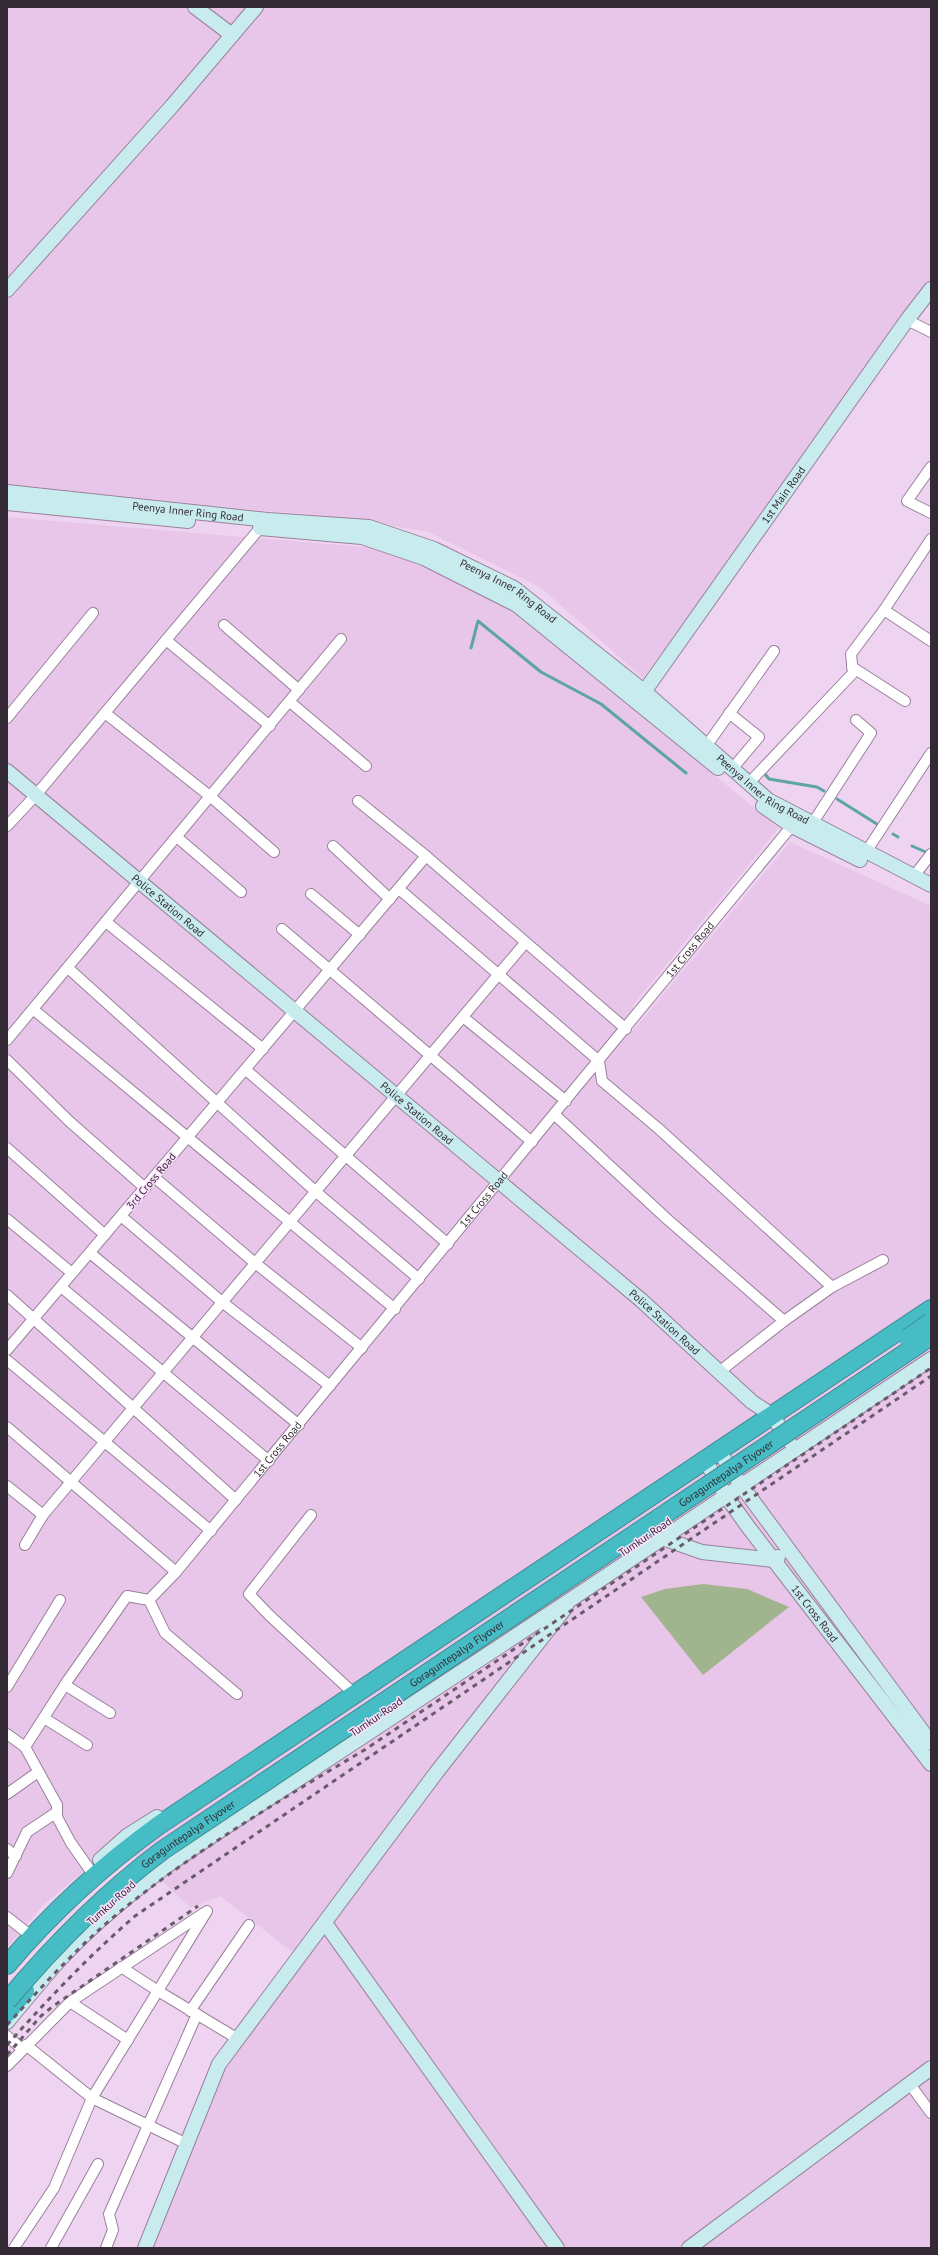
<svg xmlns="http://www.w3.org/2000/svg" width="938" height="2255" font-family="'PT Sans',sans-serif">
<style>
.built{fill:#e7c6e9}
.green{fill:#a0b58d}
.lines{fill:none;stroke-linecap:round;stroke-linejoin:round}
.stream{stroke:#5da4a4;stroke-width:3}
.street-casing{stroke:#99819b;stroke-width:12}
.secondary-casing{stroke:#99819b;stroke-width:16}
.highway-casing{stroke:#408a93;stroke-width:20}
.street{stroke:#fff;stroke-width:10}
.secondary{stroke:#c8ebee;stroke-width:14}
.highway{stroke:#46bdc5;stroke-width:18}
.rail{stroke:#6a5b6b;stroke-width:3;stroke-dasharray:5 5;stroke-linecap:butt}
.highway-bridge-casing{stroke:#408a93;stroke-width:20;stroke-linecap:butt}
.highway-bridge{stroke:#46bdc5;stroke-width:18}
.labels{text-anchor:middle;dominant-baseline:central;stroke-width:3;stroke-linejoin:round;paint-order:stroke}
.street-label{font-size:11px;fill:#342a35;stroke:#fce1fe}
</style>
<rect width="100%" height="100%" fill="#efd4f1"/>
<path class="built" d="M 7,7 L 931,7 L 931,285 L 643,678 L 540,587 L 428,532 L 344,517 L 255,510 L 7,484 Z
M 7,517 L 387,549 L 508,606 L 779,828 L 633,1005 L 631,1033 L 790,842 L 931,906 L 931,2248 L 140,2248 L 219,2073 L 303,1960 L 220,1896 L 191,1908 L 120,1842 L 43,1905 L 7,1948 Z"/>
<path class="green" d="M 703,1584 L 747,1589 L 789,1607 L 703,1675 L 641,1597 L 665,1589 Z"/>
<g class="lines">
<path class="stream" d="M 471,648 L 478,621 L 541,672 L 601,704 L 686,773
M 765,774 L 769,779 L 817,787 L 824,791
M 837,799 L 880,826
M 893,834 L 898,837
M 912,846 L 928,853"/>
<defs>
<g id="street">
<path d="M 907,320 L 931,332"/>
<path d="M 931,467 L 907,501 L 931,513"/>
<path d="M 884,610 L 931,539"/>
<path d="M 224,625 L 299,690"/>
<path d="M 166,640 L 270,726"/>
<path d="M 852,667 L 905,701"/>
<path d="M 290,702 L 366,766"/>
<path d="M 105,713 L 211,797 L 274,852"/>
<path d="M 729,713 L 759,737 L 732,769"/>
<path d="M 7,718 L 93,613"/>
<path d="M 707,745 L 774,651"/>
<path d="M 748,784 L 853,673 L 851,654 L 884,610 L 931,641"/>
<path d="M 358,801 L 426,856 L 626,1029"/>
<path d="M 812,824 L 871,733 L 856,720"/>
<path d="M 7,826 L 36,795 L 260,528"/>
<path d="M 178,838 L 241,892"/>
<path d="M 333,846 L 390,899"/>
<path d="M 866,852 L 931,753"/>
<path d="M 914,876 L 931,854"/>
<path d="M 399,889 L 599,1061 L 602,1081 L 659,1129 L 832,1287 L 784,1321 L 719,1372"/>
<path d="M 311,894 L 360,935"/>
<path d="M 106,922 L 263,1049"/>
<path d="M 282,929 L 532,1142"/>
<path d="M 68,968 L 315,1191 L 419,1279"/>
<path d="M 34,1010 L 395,1309"/>
<path d="M 463,1017 L 566,1101"/>
<path d="M 7,1040 L 341,639"/>
<path d="M 7,1060 L 69,1121 L 145,1188"/>
<path d="M 246,1070 L 448,1244"/>
<path d="M 555,1115 L 667,1219 L 784,1321"/>
<path d="M 7,1148 L 105,1235"/>
<path d="M 154,1177 L 255,1263 L 362,1348"/>
<path d="M 121,1216 L 222,1302 L 330,1386"/>
<path d="M 7,1219 L 72,1273"/>
<path d="M 90,1253 L 299,1425"/>
<path d="M 61,1287 L 269,1461"/>
<path d="M 832,1287 L 883,1260"/>
<path d="M 7,1295 L 236,1500"/>
<path d="M 7,1350 L 426,856"/>
<path d="M 7,1360 L 211,1531"/>
<path d="M 7,1427 L 176,1572"/>
<path d="M 7,1486 L 43,1515"/>
<path d="M 311,1515 L 249,1594 L 269,1615 L 350,1690"/>
<path d="M 25,1545 L 43,1515 L 525,943"/>
<path id="s1" d="M 149,1600 L 176,1572 L 795,822"/>
<path d="M 65,1685 L 110,1713"/>
<path d="M 7,1687 L 60,1600"/>
<path d="M 44,1718 L 87,1745"/>
<path d="M 7,1734 L 25,1747 L 57,1805 L 57,1817 L 71,1843 L 90,1870"/>
<path d="M 25,1747 L 68,1680 L 127,1596 L 149,1600 L 165,1633 L 237,1694"/>
<path d="M 7,1794 L 38,1772"/>
<path d="M 7,1849 L 16,1856"/>
<path d="M 7,1873 L 27,1832 L 57,1812"/>
<path d="M 7,1917 L 26,1932"/>
<path d="M 121,1967 L 158,1991 L 238,2039"/>
<path d="M 70,2002 L 128,2040"/>
<path d="M 190,2011 L 249,1925"/>
<path d="M 7,2036 L 22,2049"/>
<path d="M 26,2045 L 92,2098 L 187,2144"/>
<path d="M 7,2066 L 70,2002 L 204,1913"/>
<path d="M 909,2083 L 931,2113"/>
<path d="M 14,2248 L 54,2188 L 92,2098 L 207,1911"/>
<path d="M 51,2248 L 98,2164"/>
<path d="M 106,2248 L 113,2230 L 109,2214 L 197,2014"/>
</g>
<g id="secondary">
<path d="M 195,7 L 232,35"/>
<path d="M 7,290 L 172,106 L 256,7"/>
<path id="s2" d="M 7,492 L 268,520 L 369,527 L 434,549 L 514,588 L 645,692 L 768,800 L 931,885"/>
<path d="M 7,503 L 188,521"/>
<path d="M 260,528 L 362,537 L 424,558 L 517,605 L 718,768"/>
<path id="s3" d="M 639,699 L 907,320 L 931,289"/>
<path id="s4" d="M 7,771 L 641,1300 L 752,1402 L 772,1415 L 789,1441"/>
<path d="M 763,806 L 792,826 L 860,860"/>
<path d="M 719,1451 L 741,1485 L 931,1743"/>
<path id="s5" d="M 705,1460 L 726,1496 L 749,1528 L 931,1764"/>
<path d="M 662,1538 L 702,1552 L 774,1560 L 778,1557"/>
<path d="M 100,1860 L 127,1836 L 157,1817"/>
<path d="M 325,1923 L 557,2248"/>
<path d="M 7,2022 C 23,2003 39,1983 56,1964 C 89,1927 129,1895 168,1865 L 573,1598 L 931,1359"/>
<path d="M 145,2248 L 219,2064 L 436,1773 L 566,1607"/>
<path d="M 689,2248 L 931,2068"/>
</g>
<path id="highway" d="M 7,1965 C 52,1912 102,1866 159,1825 L 931,1309
M 7,2013 L 25,1991"/>
</defs>
<use href="#street" class="street-casing"/>
<use href="#secondary" class="secondary-casing"/>
<use href="#highway" class="highway-casing"/>
<use href="#street" class="street"/>
<use href="#secondary" class="secondary"/>
<use href="#highway" class="highway"/>
<path class="rail" d="M 7,2025 C 45,1983 83,1941 127,1906 C 201,1847 285,1797 366,1749 L 931,1368
M 7,2045 C 48,1999 89,1956 135,1916 L 931,1376
M 7,2055 L 41,2016 L 52,2007 L 198,1906"/>
<defs>
<g id="highway-bridge">
<path d="M 908,1338 L 931,1322"/>
<path id="s6" d="M 7,2001 C 54,1945 104,1894 163,1850 L 931,1336"/>
</g>
</defs>
<use href="#highway-bridge" class="highway-bridge-casing"/>
<use href="#highway-bridge" class="highway-bridge"/>
</g>
<g class="labels">
<g class="street-label">
<text stroke="none"><textPath href="#s3" startOffset="250">1st Main Road</textPath></text>
<text stroke="none"><textPath href="#s2" startOffset="182">Peenya Inner Ring Road</textPath></text>
<text stroke="none"><textPath href="#s2" startOffset="518">Peenya Inner Ring Road</textPath></text>
<text stroke="none"><textPath href="#s2" startOffset="842">Peenya Inner Ring Road</textPath></text>
<text stroke="none"><textPath href="#s4" startOffset="210">Police Station Road</textPath></text>
<text stroke="none"><textPath href="#s1" startOffset="846">1st Cross Road</textPath></text>
<text stroke="none"><textPath href="#s4" startOffset="534">Police Station Road</textPath></text>
<text transform="translate(151 1181) rotate(-50)">3rd Cross Road</text>
<text stroke="none"><textPath href="#s1" startOffset="522">1st Cross Road</textPath></text>
<text stroke="none"><textPath href="#s4" startOffset="858">Police Station Road</textPath></text>
<text stroke="none"><textPath href="#s1" startOffset="198">1st Cross Road</textPath></text>
<text stroke="none"><textPath href="#s6" startOffset="895">Goraguntepalya Flyover</textPath></text>
<text transform="translate(645 1537) rotate(-34)">Tumkur Road</text>
<text stroke="none"><textPath href="#s5" startOffset="189">1st Cross Road</textPath></text>
<text stroke="none"><textPath href="#s6" startOffset="571">Goraguntepalya Flyover</textPath></text>
<text transform="translate(376 1717) rotate(-34)">Tumkur Road</text>
<text stroke="none"><textPath href="#s6" startOffset="247">Goraguntepalya Flyover</textPath></text>
<text transform="translate(111 1903) rotate(-42)">Tumkur Road</text>
</g>
</g>
<rect width="938" height="2255" fill="none" stroke="#342a35" stroke-width="16"/>
</svg>
